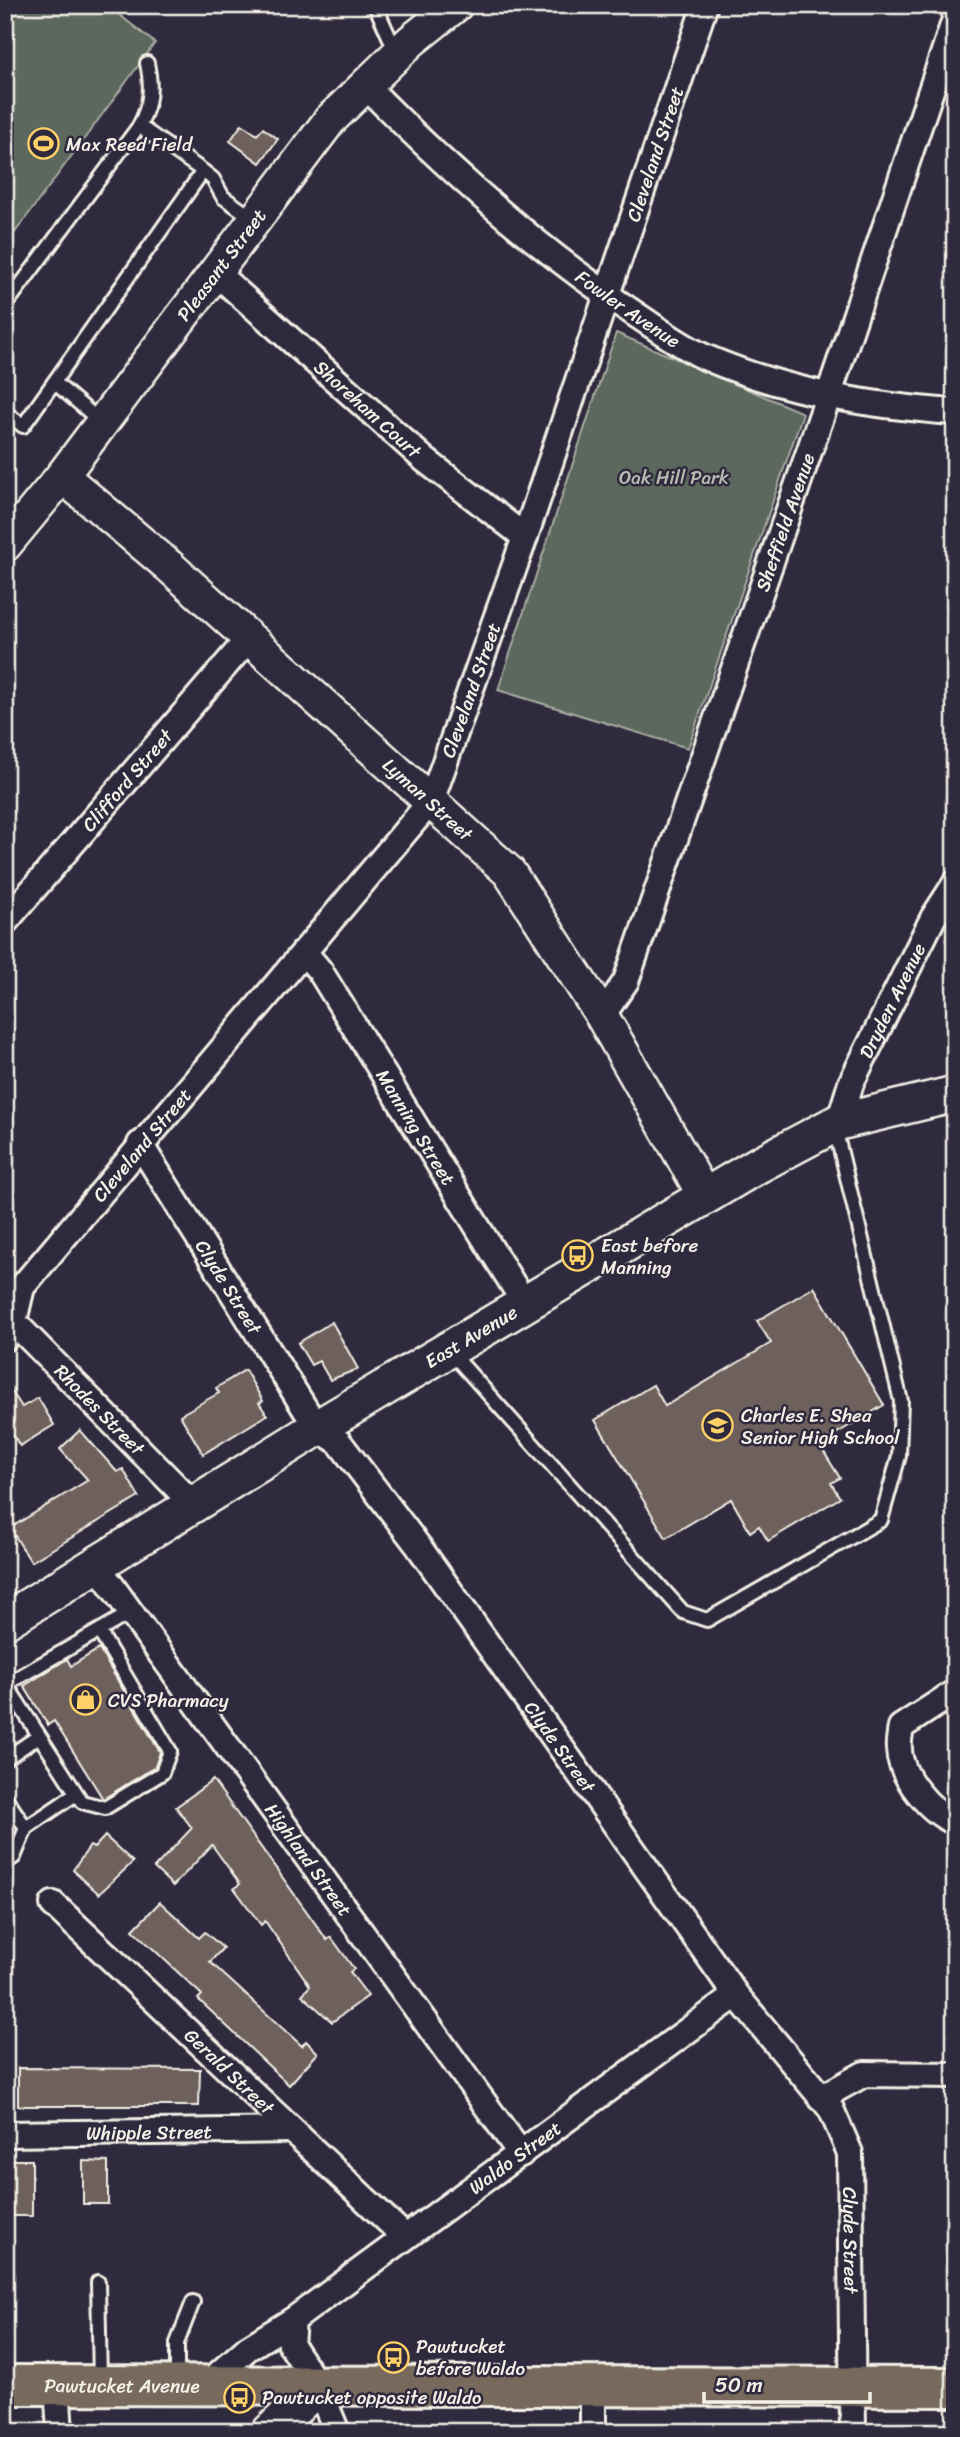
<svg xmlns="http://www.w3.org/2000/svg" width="960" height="2437" font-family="Sriracha,sans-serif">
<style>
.green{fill:#5b675d;stroke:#a8aca2;stroke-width:2}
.building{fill:#6e605c;stroke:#f4f1e8;stroke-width:2}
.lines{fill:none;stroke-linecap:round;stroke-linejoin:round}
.service-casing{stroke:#f4f1e8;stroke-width:18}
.minor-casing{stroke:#f4f1e8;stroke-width:30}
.tertiary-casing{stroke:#f4f1e8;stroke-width:37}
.secondary-casing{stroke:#f4f1e8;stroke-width:40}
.primary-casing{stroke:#f4f1e8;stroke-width:44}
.service{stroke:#2f2a3d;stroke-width:12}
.minor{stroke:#2f2a3d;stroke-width:24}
.tertiary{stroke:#2f2a3d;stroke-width:32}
.secondary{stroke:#2f2a3d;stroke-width:35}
.primary{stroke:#77695c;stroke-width:38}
.labels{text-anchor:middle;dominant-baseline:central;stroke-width:5;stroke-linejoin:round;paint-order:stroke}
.poi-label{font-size:19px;fill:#f4f1e8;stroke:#2f2a3d;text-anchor:start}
.street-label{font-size:19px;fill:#f4f1e8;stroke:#2f2a3d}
.park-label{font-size:19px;fill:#b7bab0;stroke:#2f2a3d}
</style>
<rect width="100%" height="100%" fill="#2f2a3d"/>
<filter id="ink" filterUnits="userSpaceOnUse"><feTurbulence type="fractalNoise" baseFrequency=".0143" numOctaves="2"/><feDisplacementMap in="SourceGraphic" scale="14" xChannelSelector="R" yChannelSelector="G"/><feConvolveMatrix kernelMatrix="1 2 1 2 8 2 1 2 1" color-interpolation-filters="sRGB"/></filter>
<g filter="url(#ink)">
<path class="green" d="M 5,5 L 107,5 L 155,43 L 5,246 Z
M 616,333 L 803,413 L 688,748 L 498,690 Z"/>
<path class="building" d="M 242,124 L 257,135 L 263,128 L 278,139 L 260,163 L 230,141 Z
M 814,1287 L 884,1405 L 819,1444 L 840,1478 L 831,1483 L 840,1498 L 768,1541 L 759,1526 L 750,1532 L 731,1499 L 666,1538 L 595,1420 L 653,1385 L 665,1406 L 771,1343 L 757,1321 Z
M 332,1322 L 358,1369 L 330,1380 L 319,1361 L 311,1365 L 298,1343 Z
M 245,1370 L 263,1401 L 259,1403 L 267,1415 L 203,1454 L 180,1415 L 219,1393 L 216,1388 Z
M 5,1381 L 22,1407 L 38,1398 L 54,1425 L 20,1446 L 12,1433 L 5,1438 Z
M 80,1430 L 117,1472 L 123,1469 L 139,1497 L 31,1562 L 10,1528 L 88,1480 L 60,1449 Z
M 99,1649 L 160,1752 L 155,1767 L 103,1799 L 54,1721 L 48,1725 L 24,1686 L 67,1659 L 71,1666 Z
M 213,1780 L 327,1940 L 331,1937 L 354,1969 L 350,1972 L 368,1996 L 332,2022 L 302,1995 L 310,1986 L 265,1921 L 261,1925 L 234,1888 L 240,1884 L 212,1845 L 173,1886 L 154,1868 L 192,1828 L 176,1807 Z
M 105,1836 L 133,1862 L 99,1894 L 73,1870 L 90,1846 L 94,1848 Z
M 160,1902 L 199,1938 L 205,1932 L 223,1948 L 210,1962 L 302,2046 L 306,2041 L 318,2053 L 289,2085 L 198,1999 L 202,1995 L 133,1930 Z
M 18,2068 L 200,2069 L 199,2106 L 18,2106 Z
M 9,2160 L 32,2160 L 32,2216 L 8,2216 Z
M 83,2161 L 108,2162 L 108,2204 L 83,2204 Z"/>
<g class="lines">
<defs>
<path id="service" d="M 375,5 L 397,54
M 139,126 C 151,104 152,87 147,63
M 203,171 L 213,179 L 223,197 L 254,219
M 5,306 L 139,126 L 203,171 L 23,426 L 5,412
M 54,382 L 101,422
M 449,1350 L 683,1612 L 707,1620 L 881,1520 L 899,1456 L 901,1401 L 835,1128
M 6,1684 L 82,1802 L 105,1808 L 162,1773 L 170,1751 L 99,1631
M 5,1685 L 130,1613
M 5,1759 L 39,1736
M 5,1797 L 26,1828
M 5,1863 L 14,1857 L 26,1828 L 76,1794
M 98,2282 L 100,2381
M 177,2381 L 177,2343 L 193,2302"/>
<g id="minor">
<path id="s1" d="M 365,85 C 445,167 540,251 635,314 C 658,329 682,347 707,358 C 787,392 869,406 955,412"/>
<path id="s2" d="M 215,272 L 425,460 L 525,537"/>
<path id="s3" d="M 5,922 L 249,638"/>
<path id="s4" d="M 304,952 L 320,971 L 525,1304"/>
<path id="s5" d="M 602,1016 L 626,981 L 828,397 L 955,19"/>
<path id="s6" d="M 839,1122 L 851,1083 L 933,918 L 955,884"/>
<path id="s7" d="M 140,1144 L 317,1428 L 339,1442 L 419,1547 L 736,1995 L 831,2109 L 850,2153 L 853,2432"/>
<path id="s8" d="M 5,1313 L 194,1505"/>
<path id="s9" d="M 5,1338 L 14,1321 L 22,1287 L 431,801 L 525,537 L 705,5"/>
<path id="s10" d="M 96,1564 L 521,2154"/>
<path d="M 955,1692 L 901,1727 C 900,1734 898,1742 899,1749 C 900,1777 930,1812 955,1822"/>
<path id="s11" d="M 53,1904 L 405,2237"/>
<path d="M 821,2098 L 864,2074 L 955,2075"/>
<path id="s12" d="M 5,2134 L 291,2130"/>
<path d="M 57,2385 L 60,2432"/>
<path d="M 206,2385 L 248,2348 L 293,2320"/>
<path d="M 593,2386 L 593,2432"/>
<path id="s13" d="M 337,2432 L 318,2386 L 291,2345 L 293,2320 L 736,1995"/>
</g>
<g id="tertiary">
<path id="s14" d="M 62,476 L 169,566 L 509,872 L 602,1016 L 705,1197"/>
<path id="s15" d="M 5,545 L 62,476 L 330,120 L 411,41 L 456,5"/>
</g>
<g id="secondary">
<path id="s16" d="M 5,1621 L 317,1428 L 758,1165 L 839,1122 L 955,1094"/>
<path d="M 270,2432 L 318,2386"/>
</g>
<g id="primary">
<path id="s17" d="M 5,2385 L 955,2387"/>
</g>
</defs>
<use href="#service" class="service-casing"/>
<use href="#minor" class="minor-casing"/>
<use href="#tertiary" class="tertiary-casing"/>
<use href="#secondary" class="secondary-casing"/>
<use href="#primary" class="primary-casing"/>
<use href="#service" class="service"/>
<use href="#minor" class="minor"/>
<use href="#tertiary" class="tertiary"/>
<use href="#secondary" class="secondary"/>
<use href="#primary" class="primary"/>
</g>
</g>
<defs>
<symbol id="stadium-ring" viewBox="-11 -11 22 22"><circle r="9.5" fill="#2f2a3d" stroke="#ffd166" stroke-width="1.5"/><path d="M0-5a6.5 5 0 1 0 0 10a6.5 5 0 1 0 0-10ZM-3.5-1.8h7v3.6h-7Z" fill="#ffd166"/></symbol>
<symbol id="bus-ring" viewBox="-11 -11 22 22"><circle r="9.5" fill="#2f2a3d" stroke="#ffd166" stroke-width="1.5"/><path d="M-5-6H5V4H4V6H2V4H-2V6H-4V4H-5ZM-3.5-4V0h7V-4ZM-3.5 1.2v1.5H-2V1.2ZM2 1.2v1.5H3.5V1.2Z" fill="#ffd166"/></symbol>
<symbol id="school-ring" viewBox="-11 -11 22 22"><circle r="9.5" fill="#2f2a3d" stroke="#ffd166" stroke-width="1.5"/><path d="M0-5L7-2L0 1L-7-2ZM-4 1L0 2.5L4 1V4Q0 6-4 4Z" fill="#ffd166"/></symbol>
<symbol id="shop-ring" viewBox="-11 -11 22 22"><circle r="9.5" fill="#2f2a3d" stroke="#ffd166" stroke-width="1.5"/><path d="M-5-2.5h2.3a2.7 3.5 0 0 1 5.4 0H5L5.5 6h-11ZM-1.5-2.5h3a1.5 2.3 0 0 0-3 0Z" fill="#ffd166"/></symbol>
</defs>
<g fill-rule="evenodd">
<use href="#stadium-ring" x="26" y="126" width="35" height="35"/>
<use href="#bus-ring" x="560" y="1238" width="35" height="35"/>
<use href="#school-ring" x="700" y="1408" width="35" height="35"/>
<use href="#shop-ring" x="68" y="1682" width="35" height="35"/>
<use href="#bus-ring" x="376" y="2340" width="35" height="35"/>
<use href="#bus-ring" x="222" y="2380" width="35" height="35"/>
</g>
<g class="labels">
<g class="poi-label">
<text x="66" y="144">Max Reed Field</text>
<text x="601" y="1245">East before<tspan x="601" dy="22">Manning</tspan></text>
<text x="741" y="1415">Charles E. Shea<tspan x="741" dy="22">Senior High School</tspan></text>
<text x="108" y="1700">CVS Pharmacy</text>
<text x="416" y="2346">Pawtucket<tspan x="416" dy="22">before Waldo</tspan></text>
<text x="262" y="2397">Pawtucket opposite Waldo</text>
</g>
<g class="street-label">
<text stroke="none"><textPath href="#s9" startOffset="1374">Cleveland Street</textPath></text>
<text stroke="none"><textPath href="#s15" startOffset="354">Pleasant Street</textPath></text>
<text stroke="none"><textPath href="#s1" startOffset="346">Fowler Avenue</textPath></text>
<text stroke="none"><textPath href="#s2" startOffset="205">Shoreham Court</textPath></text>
<text stroke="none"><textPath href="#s5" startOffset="528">Sheffield Avenue</textPath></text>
<text stroke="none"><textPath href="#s9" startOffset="807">Cleveland Street</textPath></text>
<text stroke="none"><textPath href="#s3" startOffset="187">Clifford Street</textPath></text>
<text stroke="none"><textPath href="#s14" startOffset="488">Lyman Street</textPath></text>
<text stroke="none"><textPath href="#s6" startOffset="133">Dryden Avenue</textPath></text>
<text stroke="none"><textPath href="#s4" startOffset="208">Manning Street</textPath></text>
<text stroke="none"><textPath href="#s9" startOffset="240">Cleveland Street</textPath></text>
<text stroke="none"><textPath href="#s7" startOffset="168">Clyde Street</textPath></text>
<text stroke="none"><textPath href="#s16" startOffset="546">East Avenue</textPath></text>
<text stroke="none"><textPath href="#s8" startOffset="135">Rhodes Street</textPath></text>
<text stroke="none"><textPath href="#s7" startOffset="737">Clyde Street</textPath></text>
<text stroke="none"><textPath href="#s10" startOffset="364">Highland Street</textPath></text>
<text stroke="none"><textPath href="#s11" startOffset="243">Gerald Street</textPath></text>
<text stroke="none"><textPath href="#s12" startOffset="144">Whipple Street</textPath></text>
<text stroke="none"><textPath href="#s13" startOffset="399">Waldo Street</textPath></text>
<text stroke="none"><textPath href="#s7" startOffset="1325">Clyde Street</textPath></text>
<text stroke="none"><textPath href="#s17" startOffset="117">Pawtucket Avenue</textPath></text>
</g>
<g class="park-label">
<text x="674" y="477">Oak Hill Park</text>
</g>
</g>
<rect width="960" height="2437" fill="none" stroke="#2f2a3d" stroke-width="28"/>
<rect x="14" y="14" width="932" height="2409" fill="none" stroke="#f4f1e8" stroke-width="2.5" filter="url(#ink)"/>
<path d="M704 2392v10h166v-10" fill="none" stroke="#f4f1e8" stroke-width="3.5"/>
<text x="715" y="2392" font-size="21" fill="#f4f1e8" stroke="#2f2a3d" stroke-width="5" paint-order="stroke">50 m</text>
</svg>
